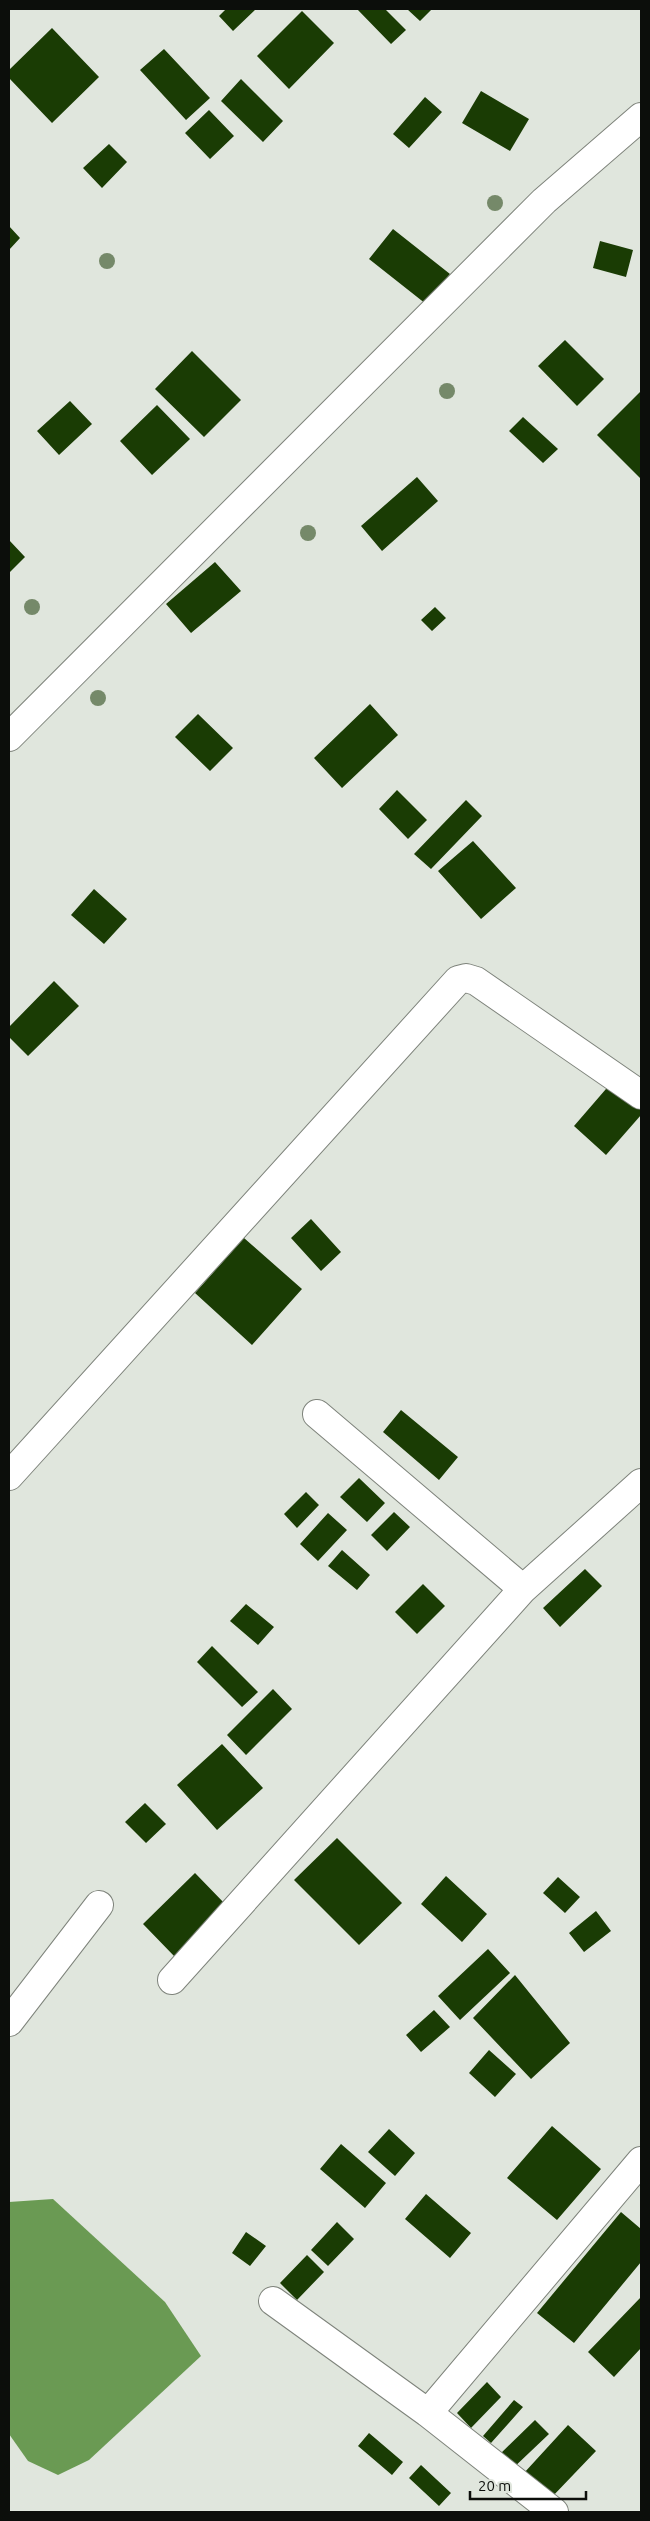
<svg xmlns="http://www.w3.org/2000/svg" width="650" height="2521" font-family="Ubuntu,sans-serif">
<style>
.water{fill:#6a9a53}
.building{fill:#1a3c04}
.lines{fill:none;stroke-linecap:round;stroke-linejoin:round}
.minor-casing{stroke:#7e837b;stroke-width:30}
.minor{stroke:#fff;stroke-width:28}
.tree{fill:#758969}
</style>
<rect width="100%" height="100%" fill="#e0e6dd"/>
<path class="water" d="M 53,2199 L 165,2302 L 201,2356 L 89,2460 L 58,2475 L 28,2461 L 9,2434 L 9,2202 Z"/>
<path class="building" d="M 226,9 L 256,9 L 233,31 L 219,16 Z
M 357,9 L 385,9 L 406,30 L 391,44 Z
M 407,9 L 432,9 L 420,21 Z
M 302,11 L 334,43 L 289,89 L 257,56 Z
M 52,28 L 99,77 L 52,123 L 9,78 L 9,70 Z
M 164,49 L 210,98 L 186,120 L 140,70 Z
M 241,79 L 283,121 L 263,142 L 221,101 Z
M 481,91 L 529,119 L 510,151 L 462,123 Z
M 425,97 L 442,112 L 409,148 L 393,134 Z
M 209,110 L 234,136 L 210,159 L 185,133 Z
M 109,144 L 127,162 L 102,188 L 83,168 Z
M 9,226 L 20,238 L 9,250 Z
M 393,229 L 450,274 L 426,304 L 369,259 Z
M 600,241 L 633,250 L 626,277 L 593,268 Z
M 565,340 L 604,379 L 577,406 L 538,366 Z
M 192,351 L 241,400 L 204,437 L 155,389 Z
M 641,391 L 641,479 L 597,435 Z
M 70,401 L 92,424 L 59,455 L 37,431 Z
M 157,405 L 190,439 L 152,475 L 120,441 Z
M 523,417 L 558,449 L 543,463 L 509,431 Z
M 417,477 L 438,501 L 382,551 L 361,526 Z
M 9,540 L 25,557 L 9,573 Z
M 215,562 L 241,591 L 191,633 L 166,604 Z
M 435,607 L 446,618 L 432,631 L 421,620 Z
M 370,704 L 398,735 L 342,788 L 314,758 Z
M 198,714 L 233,748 L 210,771 L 175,737 Z
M 397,790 L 427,820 L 408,839 L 379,809 Z
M 466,800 L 482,816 L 431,869 L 414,854 Z
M 473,841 L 516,888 L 481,919 L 438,871 Z
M 94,889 L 127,919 L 104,944 L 71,915 Z
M 54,981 L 79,1006 L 28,1056 L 9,1037 L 9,1027 Z
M 612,1082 L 641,1108 L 641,1115 L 606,1155 L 574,1126 Z
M 311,1219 L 341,1252 L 321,1271 L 291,1238 Z
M 244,1238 L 302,1289 L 252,1345 L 195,1293 Z
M 401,1410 L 458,1457 L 439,1480 L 383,1432 Z
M 359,1478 L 385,1503 L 367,1522 L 340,1497 Z
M 306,1492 L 319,1505 L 297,1528 L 284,1514 Z
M 394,1512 L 410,1527 L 387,1551 L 371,1535 Z
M 328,1513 L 347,1530 L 318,1561 L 300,1544 Z
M 342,1550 L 370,1575 L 357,1590 L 328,1566 Z
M 585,1569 L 602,1586 L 560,1627 L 543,1608 Z
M 423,1584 L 445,1606 L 417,1634 L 395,1612 Z
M 246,1604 L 274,1627 L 258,1645 L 230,1621 Z
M 212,1646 L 258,1692 L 242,1707 L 197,1662 Z
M 273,1689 L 292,1709 L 246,1755 L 227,1735 Z
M 222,1744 L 263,1788 L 217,1830 L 177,1785 Z
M 145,1803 L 166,1824 L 146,1843 L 125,1822 Z
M 337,1838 L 402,1903 L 359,1945 L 294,1880 Z
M 195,1873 L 227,1906 L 175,1957 L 143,1924 Z
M 446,1876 L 487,1914 L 462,1942 L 421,1904 Z
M 558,1877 L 580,1897 L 565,1913 L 543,1893 Z
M 596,1911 L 611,1931 L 584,1952 L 569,1933 Z
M 488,1949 L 510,1973 L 460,2020 L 438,1996 Z
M 515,1975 L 570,2043 L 531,2079 L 473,2018 Z
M 434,2010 L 450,2027 L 421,2052 L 406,2035 Z
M 489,2050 L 516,2074 L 495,2097 L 469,2073 Z
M 552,2126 L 601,2169 L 557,2220 L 507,2178 Z
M 389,2129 L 415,2153 L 395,2176 L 368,2152 Z
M 341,2144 L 386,2183 L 365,2208 L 320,2169 Z
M 426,2194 L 471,2233 L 450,2258 L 405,2219 Z
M 621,2212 L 641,2229 L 641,2262 L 574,2343 L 537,2313 Z
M 337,2222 L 354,2239 L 328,2266 L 311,2250 Z
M 246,2232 L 266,2246 L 250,2266 L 232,2253 Z
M 307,2255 L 324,2272 L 297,2300 L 280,2283 Z
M 641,2297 L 641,2348 L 614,2377 L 588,2352 Z
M 487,2382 L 501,2397 L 471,2428 L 457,2413 Z
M 514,2400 L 523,2407 L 491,2443 L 483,2436 Z
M 535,2420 L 549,2434 L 510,2471 L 497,2457 Z
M 568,2425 L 596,2451 L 551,2498 L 524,2473 Z
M 369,2433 L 403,2462 L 392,2475 L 358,2446 Z
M 421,2465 L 451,2493 L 439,2506 L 409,2478 Z"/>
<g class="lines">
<defs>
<path id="minor" d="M 9,737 L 544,201 L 641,117
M 317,1414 L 523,1589
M 9,1476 L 458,980 L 466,978 L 476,981 L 641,1095
M 172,1980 L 523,1589 L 641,1483
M 9,2022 L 99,1905
M 273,2301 L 428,2413 L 554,2512
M 428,2413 L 641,2161"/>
</defs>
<use href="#minor" class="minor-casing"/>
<use href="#minor" class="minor"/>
</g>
<g class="tree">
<circle cx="495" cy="203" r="8"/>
<circle cx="107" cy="261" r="8"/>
<circle cx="447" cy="391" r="8"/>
<circle cx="308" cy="533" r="8"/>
<circle cx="32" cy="607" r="8"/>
<circle cx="98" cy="698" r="8"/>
</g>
<rect width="650" height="2521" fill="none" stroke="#0c0e0b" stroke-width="20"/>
<path d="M470 2491v8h116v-8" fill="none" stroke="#0c0e0b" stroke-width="2.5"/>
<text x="478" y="2491" font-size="15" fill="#0c0e0b" stroke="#e0e6dd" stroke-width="4" paint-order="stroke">20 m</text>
</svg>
